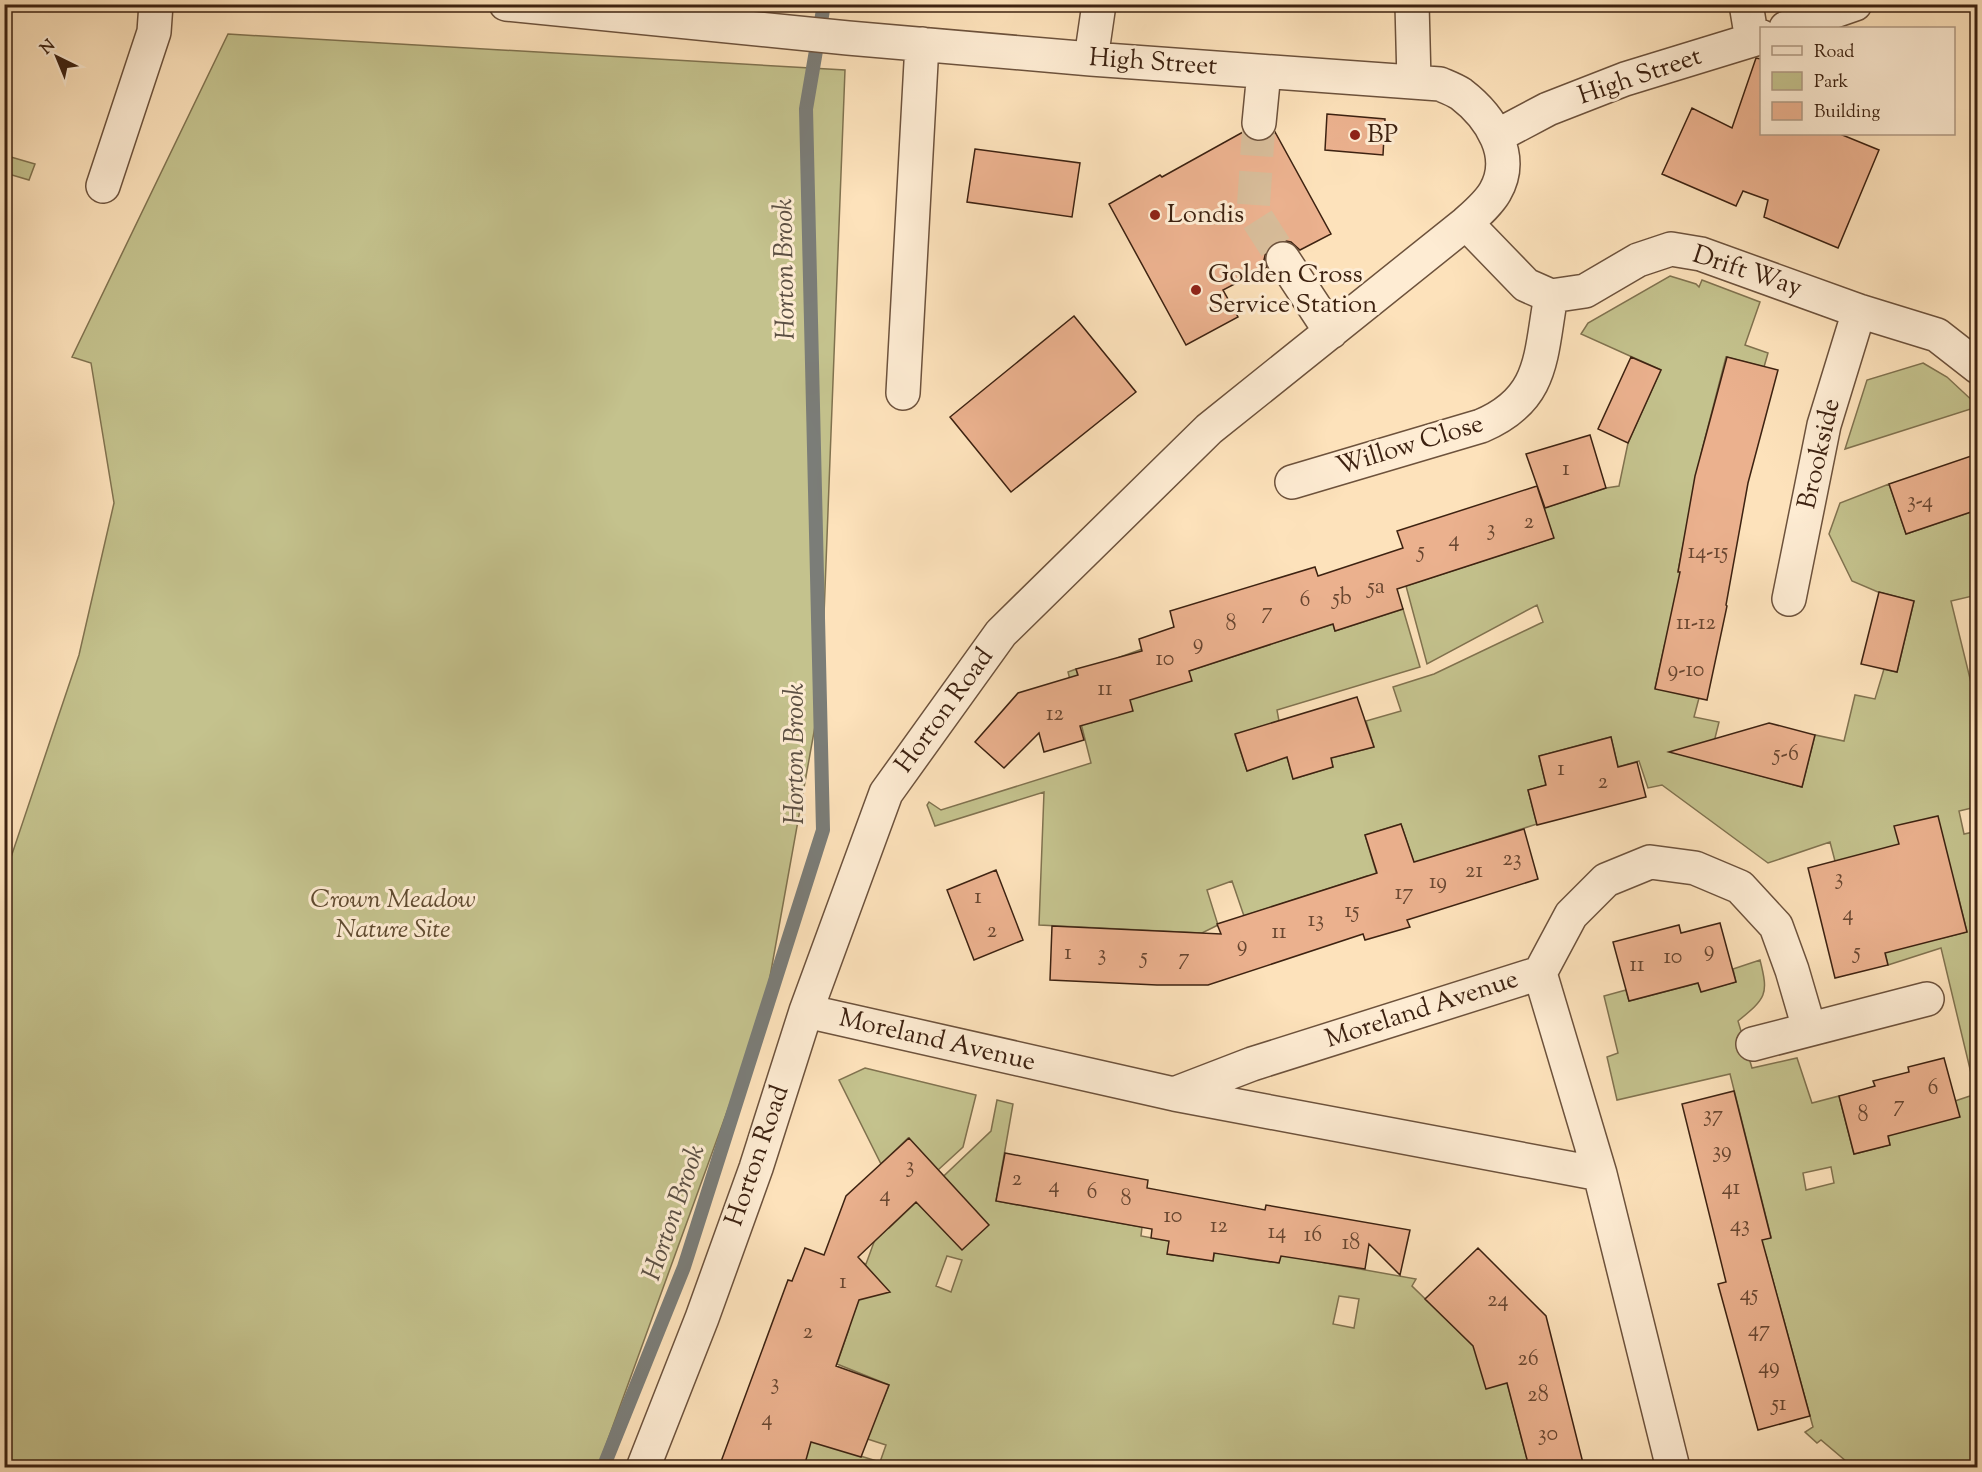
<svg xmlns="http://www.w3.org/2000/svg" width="1982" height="1472" font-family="'Sorts Mill Goudy',serif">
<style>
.green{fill:#c4c28d;stroke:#80724f;stroke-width:1.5;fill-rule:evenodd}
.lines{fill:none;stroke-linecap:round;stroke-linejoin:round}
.stream{stroke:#7b7d78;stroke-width:14}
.building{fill:#ebb18e;stroke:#3d2211;stroke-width:1.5}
.minor-tunnel{stroke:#d7bc99;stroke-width:33;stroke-dasharray:33 16;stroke-linecap:butt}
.minor-casing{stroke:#6d523c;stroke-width:36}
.minor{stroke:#feecd3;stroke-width:33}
.poi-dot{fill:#8f2418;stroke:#feecd3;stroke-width:2}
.labels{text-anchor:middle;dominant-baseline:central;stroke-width:6;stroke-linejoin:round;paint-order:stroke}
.number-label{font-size:22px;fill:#684630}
.street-label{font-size:26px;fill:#3d2211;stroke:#feecd3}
.poi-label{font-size:26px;fill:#3d2211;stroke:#feecd3;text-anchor:start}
.park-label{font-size:26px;font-style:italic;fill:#5f4a30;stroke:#feecd3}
.water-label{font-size:27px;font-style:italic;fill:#5c5044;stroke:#feecd3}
</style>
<rect width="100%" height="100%" fill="#fde2bb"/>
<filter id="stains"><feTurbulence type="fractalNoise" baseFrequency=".00333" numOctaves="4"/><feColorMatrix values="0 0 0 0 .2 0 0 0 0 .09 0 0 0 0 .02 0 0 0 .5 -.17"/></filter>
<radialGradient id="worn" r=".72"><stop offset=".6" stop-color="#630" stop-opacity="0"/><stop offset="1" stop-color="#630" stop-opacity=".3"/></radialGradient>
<path class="green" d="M 228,34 L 845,70 L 821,693 L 764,1010 L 598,1467 L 5,1467 L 5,875 L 79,655 L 114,503 L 91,363 L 72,357 Z
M 4,155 L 35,164 L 29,180 L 5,173 Z
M 1670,276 L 1696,284 L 1699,287 L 1702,280 L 1760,302 L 1745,345 L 1768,353 L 1764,367 L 1726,357 L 1702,450 L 1678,571 L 1718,579 L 1665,643 L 1655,688 L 1699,698 L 1694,717 L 1719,722 L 1709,762 L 1802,787 L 1815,735 L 1844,741 L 1855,695 L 1875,699 L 1884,669 L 1897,672 L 1914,601 L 1878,592 L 1852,581 L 1829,534 L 1840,503 L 1889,484 L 1906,534 L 1977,510 L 1977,595 L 1951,601 L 1978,711 L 1977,813 L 1976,807 L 1959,811 L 1964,834 L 1978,831 L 1977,1467 L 1853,1467 L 1821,1440 L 1817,1443 L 1805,1432 L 1813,1427 L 1766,1255 L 1721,1250 L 1771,1237 L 1730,1074 L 1617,1100 L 1607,1057 L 1618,1053 L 1604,996 L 1626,990 L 1629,1001 L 1698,983 L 1701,991 L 1736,982 L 1733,969 L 1760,960 C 1769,995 1766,998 1738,1021 L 1752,1068 L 1797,1058 L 1812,1103 L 1839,1096 L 1854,1154 L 1890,1145 L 1888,1136 L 1955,1101 L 1976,1094 L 1941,948 L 1888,965 L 1870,891 L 1835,861 L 1830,842 L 1768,863 L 1662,785 L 1648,788 L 1639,761 L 1618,767 L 1611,737 L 1539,756 L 1546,785 L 1528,790 L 1537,824 L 1414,863 L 1401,824 L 1365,835 L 1377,875 L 1367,876 L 1244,916 L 1232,881 L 1207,890 L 1218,925 L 1202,933 L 1039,925 L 1044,792 L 935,826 L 927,805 L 929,802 L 941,810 L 1091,763 L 1068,672 L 1076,669 L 1092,722 L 1117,658 L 1142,649 L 1189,671 L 1333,624 L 1335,631 L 1403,609 L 1420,667 L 1277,710 L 1279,721 L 1235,735 L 1247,771 L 1287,757 L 1293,779 L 1333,767 L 1331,758 L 1374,747 L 1366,721 L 1401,711 L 1393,687 L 1434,674 L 1543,622 L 1537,605 L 1427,664 L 1406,586 L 1553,538 L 1544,508 L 1606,488 L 1619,486 L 1628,443 L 1661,370 L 1581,334 L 1588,323 ZM 1957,891 L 1967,932 L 1938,939 L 1928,899 ZM 1831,1167 L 1834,1183 L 1806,1190 L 1803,1173 Z
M 1923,363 L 1947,377 L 1977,405 L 1977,407 L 1845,449 L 1867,380 Z
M 865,1068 L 976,1095 L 963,1147 L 938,1170 L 908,1138 L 881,1164 L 839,1080 Z
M 997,1100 L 1013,1104 L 996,1201 L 1142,1227 L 1141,1236 L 1169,1241 L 1168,1254 L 1213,1261 L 1216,1246 L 1249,1259 L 1279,1263 L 1281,1255 L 1416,1279 L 1412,1286 L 1451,1324 L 1469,1304 L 1507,1382 L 1529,1467 L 804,1468 L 805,1465 L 787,1461 L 791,1410 L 882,1403 L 889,1385 L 837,1364 L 849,1329 L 848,1258 L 866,1264 L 878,1231 L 889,1228 L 991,1131 ZM 947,1256 L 962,1260 L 951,1292 L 936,1286 ZM 1339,1296 L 1359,1299 L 1354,1328 L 1333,1324 ZM 849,1433 L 886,1445 L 880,1462 L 844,1451 Z"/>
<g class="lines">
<path class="stream" d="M 603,1468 L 684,1267 L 823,830 L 806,109 L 824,4"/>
</g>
<path class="building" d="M 1756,58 L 1761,59 L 1761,134 L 1840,134 L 1879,150 L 1838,248 L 1764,217 L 1768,200 L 1743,191 L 1736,206 L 1662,174 L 1692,108 L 1732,128 Z
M 1327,114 L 1385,119 L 1383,155 L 1325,150 Z
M 1243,132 L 1249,139 L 1258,142 L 1267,140 L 1275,132 L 1331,234 L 1300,250 L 1291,242 L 1281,240 L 1272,244 L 1266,251 L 1264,260 L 1267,267 L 1223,290 L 1238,317 L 1186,345 L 1109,204 L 1160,175 L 1162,177 Z
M 975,149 L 1080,163 L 1072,217 L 967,202 Z
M 1074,316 L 1136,392 L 1011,492 L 950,417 Z
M 1631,357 L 1661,370 L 1628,443 L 1598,429 Z
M 1727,357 L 1778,370 L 1748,483 L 1726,605 L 1727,606 L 1707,700 L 1655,689 L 1680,572 L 1678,572 L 1695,476 Z
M 1590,435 L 1606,488 L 1545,508 L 1526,454 Z
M 1977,454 L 1977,510 L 1906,534 L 1889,484 Z
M 1537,486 L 1554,538 L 1397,589 L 1403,609 L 1335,631 L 1333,624 L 1189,671 L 1192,681 L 1130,700 L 1133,711 L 1080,726 L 1084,740 L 1044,752 L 1039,733 L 1004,768 L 975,742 L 1018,693 L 1078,675 L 1076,669 L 1142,651 L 1139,639 L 1174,627 L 1170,611 L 1315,567 L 1318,576 L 1403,548 L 1397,531 Z
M 1879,592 L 1914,601 L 1897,672 L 1861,664 Z
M 1357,697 L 1374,747 L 1331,758 L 1333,767 L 1293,779 L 1287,757 L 1247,771 L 1235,734 Z
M 1769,723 L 1815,735 L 1802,787 L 1669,752 Z
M 1611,737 L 1618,767 L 1637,762 L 1646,797 L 1537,825 L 1528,790 L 1546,785 L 1539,756 Z
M 1938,816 L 1967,932 L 1885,953 L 1888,965 L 1835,978 L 1808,868 L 1899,844 L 1894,826 Z
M 1401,824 L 1414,862 L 1524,829 L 1538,879 L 1407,920 L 1410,927 L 1365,940 L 1363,934 L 1208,985 L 1157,985 L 1050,980 L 1052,926 L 1221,934 L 1217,924 L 1377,873 L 1365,835 Z
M 996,870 L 1023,940 L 974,960 L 947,890 Z
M 1720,923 L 1736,982 L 1701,992 L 1698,983 L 1629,1001 L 1613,942 L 1679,925 L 1681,933 Z
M 1944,1058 L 1960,1117 L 1888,1136 L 1890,1145 L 1854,1154 L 1839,1096 L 1875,1086 L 1873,1081 L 1909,1072 L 1908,1067 Z
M 1734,1091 L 1771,1238 L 1762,1240 L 1810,1416 L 1758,1430 L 1718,1284 L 1726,1282 L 1682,1104 Z
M 909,1138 L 989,1225 L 962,1250 L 916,1202 L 858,1257 L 890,1292 L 859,1300 L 836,1366 L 889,1385 L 861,1457 L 811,1442 L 804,1467 L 719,1467 L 788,1280 L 792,1281 L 805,1248 L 824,1255 L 846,1196 Z
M 1005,1153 L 1148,1180 L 1147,1188 L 1265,1210 L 1266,1205 L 1410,1230 L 1400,1275 L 1369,1244 L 1365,1269 L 1281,1256 L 1279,1263 L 1214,1253 L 1213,1261 L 1167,1254 L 1169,1241 L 1151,1238 L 1152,1229 L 996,1201 Z
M 1478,1248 L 1546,1316 L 1584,1467 L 1529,1467 L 1507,1383 L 1486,1389 L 1473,1346 L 1425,1299 Z"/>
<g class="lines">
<path class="minor-tunnel" d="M 1259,123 L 1253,212 L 1283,259"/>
<defs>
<path id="minor" d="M 506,4 L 848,38 L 1091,59 L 1440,84 C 1447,87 1455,90 1461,94 C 1491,117 1516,156 1495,192 C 1488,204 1476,214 1466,223 L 1209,429 L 1001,633 L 886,793 L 806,1011 L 756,1168 L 702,1318 L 643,1468
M 1412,4 L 1414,81
M 1746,4 L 1752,40
M 1786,28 L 1855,4
M 1091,59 L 1099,4
M 1259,123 L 1264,72
M 1497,136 L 1548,109 L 1625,79 L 1762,37
M 103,186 L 154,32 L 156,4
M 1466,223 L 1526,285 L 1551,296 L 1585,291 L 1638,260 L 1671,249 L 1701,254 L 1859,311 L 1937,335 L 1978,367
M 1283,259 L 1331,332
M 903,393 L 922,44
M 1292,482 L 1481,426 C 1545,399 1540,355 1551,296
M 1789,599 L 1824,425 L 1859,311
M 1540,973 L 1571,915 L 1606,880 L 1650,862 L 1695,868 L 1740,887 L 1776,926 L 1792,970 L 1809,1028
M 806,1011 L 1174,1094 L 1600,1174 L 1673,1468
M 1753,1044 L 1927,999
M 1174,1094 L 1252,1064 L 1540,973 L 1600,1174"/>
</defs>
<use href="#minor" class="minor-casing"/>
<use href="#minor" class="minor"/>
</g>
<g class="poi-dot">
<circle cx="1355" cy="135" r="6"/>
<circle cx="1155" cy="215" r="6"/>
<circle cx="1196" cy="290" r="6"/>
</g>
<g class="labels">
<g class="number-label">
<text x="1566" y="470">1</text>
<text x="1920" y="502">3-4</text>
<text x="1529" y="523">2</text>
<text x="1491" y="530">3</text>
<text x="1454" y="541">4</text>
<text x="1421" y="552">5</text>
<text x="1708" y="553">14-15</text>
<text x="1376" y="588">5a</text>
<text x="1342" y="599">5b</text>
<text x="1305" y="601">6</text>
<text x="1267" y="613">7</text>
<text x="1696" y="624">11-12</text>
<text x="1231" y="625">8</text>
<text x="1198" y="644">9</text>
<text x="1165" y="660">10</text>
<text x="1686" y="671">9-10</text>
<text x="1105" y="690">11</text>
<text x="1055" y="715">12</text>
<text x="1786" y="755">5-6</text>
<text x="1561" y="770">1</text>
<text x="1603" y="783">2</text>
<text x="1512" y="860">23</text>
<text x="1474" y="872">21</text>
<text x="1839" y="879">3</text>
<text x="1438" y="883">19</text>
<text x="1404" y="894">17</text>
<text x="978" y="898">1</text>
<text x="1352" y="912">15</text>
<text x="1848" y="915">4</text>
<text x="1316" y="921">13</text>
<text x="992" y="932">2</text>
<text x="1279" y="933">11</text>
<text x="1242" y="946">9</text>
<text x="1709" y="951">9</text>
<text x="1857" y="953">5</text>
<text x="1068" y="954">1</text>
<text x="1102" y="955">3</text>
<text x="1144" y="958">5</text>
<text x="1673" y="958">10</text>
<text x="1184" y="959">7</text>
<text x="1637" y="966">11</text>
<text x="1933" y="1089">6</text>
<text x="1899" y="1106">7</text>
<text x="1713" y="1116">37</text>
<text x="1863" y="1116">8</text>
<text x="1722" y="1152">39</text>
<text x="910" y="1167">3</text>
<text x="1017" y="1180">2</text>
<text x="1054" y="1187">4</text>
<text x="1731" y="1189">41</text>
<text x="1092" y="1193">6</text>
<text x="885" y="1196">4</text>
<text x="1126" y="1200">8</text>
<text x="1173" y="1217">10</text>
<text x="1740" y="1226">43</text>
<text x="1219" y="1227">12</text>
<text x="1277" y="1233">14</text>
<text x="1313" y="1236">16</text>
<text x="1351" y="1244">18</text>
<text x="843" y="1283">1</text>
<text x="1749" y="1295">45</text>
<text x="1498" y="1301">24</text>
<text x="1759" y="1331">47</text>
<text x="808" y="1333">2</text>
<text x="1528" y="1360">26</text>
<text x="1769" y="1368">49</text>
<text x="775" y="1384">3</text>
<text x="1538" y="1396">28</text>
<text x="1779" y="1405">51</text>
<text x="767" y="1420">4</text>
<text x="1548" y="1435">30</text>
</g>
<g class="street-label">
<text transform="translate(1153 63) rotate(4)">High Street</text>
<text transform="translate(1640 77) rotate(-19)">High Street</text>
<text transform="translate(1747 272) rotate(18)">Drift Way</text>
<text transform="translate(1410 446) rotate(-17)">Willow Close</text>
<text transform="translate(1820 454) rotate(-77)">Brookside</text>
<text transform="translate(945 711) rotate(-54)">Horton Road</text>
<text transform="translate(1422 1010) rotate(-18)">Moreland Avenue</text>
<text transform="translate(937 1041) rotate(13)">Moreland Avenue</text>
<text transform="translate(758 1156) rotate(-71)">Horton Road</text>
</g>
<g class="poi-label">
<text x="1367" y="135">BP</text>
<text x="1167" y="215">Londis</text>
<text x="1208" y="275">Golden Cross<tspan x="1208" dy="30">Service Station</tspan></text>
</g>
<g class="park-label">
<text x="393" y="900">Crown Meadow<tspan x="393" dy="30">Nature Site</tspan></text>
</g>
<g class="water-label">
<text transform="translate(786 269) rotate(-91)">Horton Brook</text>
<text transform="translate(796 754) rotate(-90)">Horton Brook</text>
<text transform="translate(675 1213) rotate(-71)">Horton Brook</text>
</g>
</g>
<rect width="1982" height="1472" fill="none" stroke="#fde2bb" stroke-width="24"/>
<rect x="6" y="6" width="1970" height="1460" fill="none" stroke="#3d2211" stroke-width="3"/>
<rect x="12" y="12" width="1958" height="1448" fill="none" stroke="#3d2211" stroke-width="1.5"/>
<rect x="1760" y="27" width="195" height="108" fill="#feecd3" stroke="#b19b85" stroke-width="1.5"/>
<rect x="1772" y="46" width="30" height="9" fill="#feecd3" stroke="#b19b85" stroke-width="1.5"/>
<text x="1814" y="57" font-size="18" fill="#3d2211">Road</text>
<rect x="1772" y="72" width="30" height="18" fill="#c4c28d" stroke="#b19b85" stroke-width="1.5"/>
<text x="1814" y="87" font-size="18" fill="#3d2211">Park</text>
<rect x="1772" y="102" width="30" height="18" fill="#ebb18e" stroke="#b19b85" stroke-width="1.5"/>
<text x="1814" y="117" font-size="18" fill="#3d2211">Building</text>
<g transform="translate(57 57) rotate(317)" stroke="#feecd3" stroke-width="4.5" paint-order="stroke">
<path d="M0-4.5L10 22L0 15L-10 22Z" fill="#3d2211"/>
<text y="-9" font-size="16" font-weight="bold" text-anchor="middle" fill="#3d2211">N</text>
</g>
<rect width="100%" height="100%" filter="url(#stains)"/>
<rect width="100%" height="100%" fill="url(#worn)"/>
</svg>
